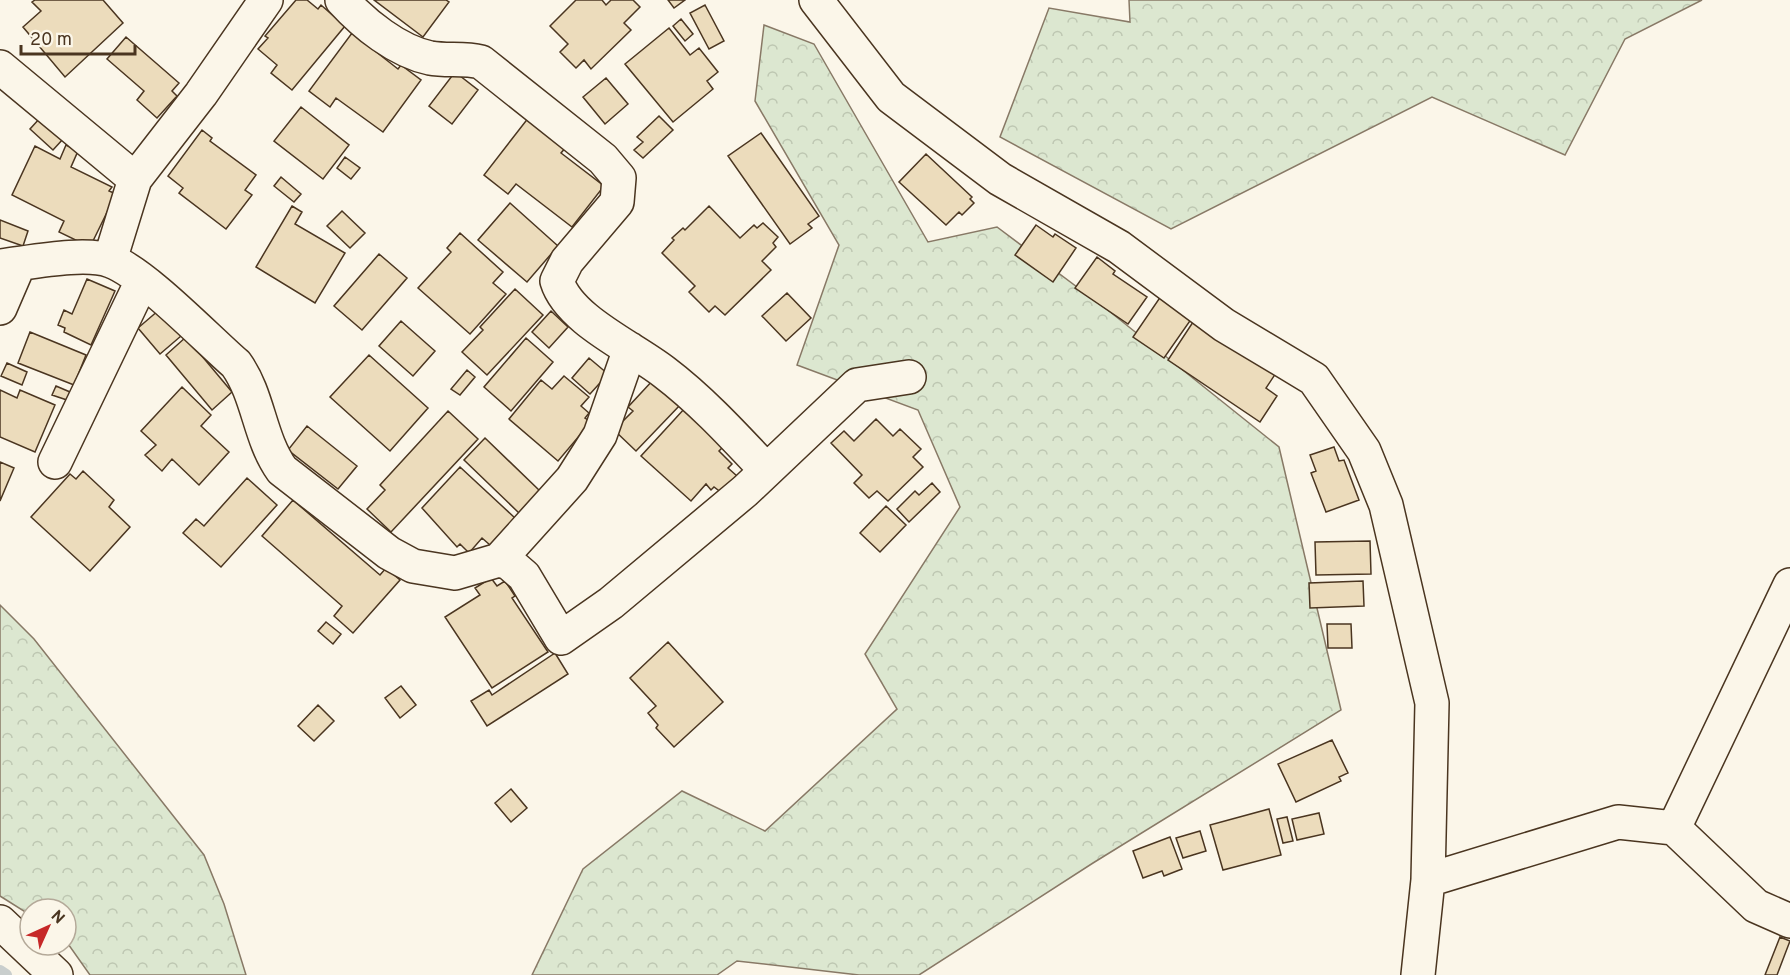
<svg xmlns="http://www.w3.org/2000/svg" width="1790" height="975" font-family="Overpass,sans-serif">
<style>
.forest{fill:url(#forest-crowns);stroke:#887966;stroke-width:1.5}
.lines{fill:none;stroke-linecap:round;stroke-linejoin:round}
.stream{stroke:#c9cecd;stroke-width:12}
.building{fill:#ecdcbc;stroke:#4a3520;stroke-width:1.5}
.street-casing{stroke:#4a3520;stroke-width:36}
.highway-casing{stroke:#4a3520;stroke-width:36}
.street{stroke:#fbf6e9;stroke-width:33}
.highway{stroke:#fbf6e9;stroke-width:33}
</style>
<defs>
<pattern id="forest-crowns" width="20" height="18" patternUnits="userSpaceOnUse" patternTransform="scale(1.5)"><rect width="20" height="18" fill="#dce7d0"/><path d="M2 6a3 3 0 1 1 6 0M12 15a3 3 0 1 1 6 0" fill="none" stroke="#bec7b2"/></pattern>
</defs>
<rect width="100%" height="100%" fill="#fbf6e9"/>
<path class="forest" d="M 1129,0 L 1702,0 L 1625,39 L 1565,155 L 1432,97 L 1171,229 L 1000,137 L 1049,8 L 1130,22 Z
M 764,25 L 814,44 L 928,242 L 997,227 L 1109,311 L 1279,447 L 1341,710 L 1093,863 L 919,975 L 859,975 L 737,961 L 717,975 L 532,975 L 583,869 L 682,791 L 765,831 L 897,709 L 865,654 L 960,507 L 918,410 L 797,365 L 839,245 L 755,101 Z
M 0,605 L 34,639 L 204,855 L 224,904 L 246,975 L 90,975 L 66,941 L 66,909 L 30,909 L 30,915 L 0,896 Z"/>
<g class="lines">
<path class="stream" d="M 0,971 L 6,975"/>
</g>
<path class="building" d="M 35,0 L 103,0 L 123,23 L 65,77 L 23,27 L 41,11 L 32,2 Z
M 296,0 L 307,0 L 318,9 L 321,5 L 345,26 L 292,90 L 271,73 L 277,65 L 258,49 L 268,38 L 265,36 Z
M 374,0 L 446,0 L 449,2 L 423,37 Z
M 576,0 L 602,0 L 606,5 L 611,0 L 633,0 L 640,7 L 624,23 L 631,30 L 591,69 L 584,60 L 576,68 L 560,52 L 568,44 L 550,26 Z
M 668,0 L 685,0 L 674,8 Z
M 705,5 L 724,41 L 709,49 L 690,13 Z
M 681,19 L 693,34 L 685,41 L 673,26 Z
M 669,28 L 690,55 L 699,48 L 718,72 L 707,81 L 713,89 L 673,122 L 625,64 Z
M 352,33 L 398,69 L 401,65 L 421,80 L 383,132 L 336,98 L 330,107 L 309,91 Z
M 126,37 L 179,83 L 172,91 L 177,96 L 157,118 L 137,100 L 144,91 L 107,59 Z
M 455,72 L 478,90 L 452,124 L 429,106 Z
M 606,78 L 628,104 L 605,124 L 583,97 Z
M 301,107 L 349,145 L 323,179 L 274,141 Z
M 659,116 L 673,130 L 643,158 L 634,150 L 643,142 L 637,137 Z
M 529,117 L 567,146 L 561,153 L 604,186 L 572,227 L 516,184 L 508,194 L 484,175 Z
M 40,118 L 63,139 L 53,150 L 30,129 Z
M 202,130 L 212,138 L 210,141 L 256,175 L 245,190 L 252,195 L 226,229 L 179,193 L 183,188 L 168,176 Z
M 761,133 L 819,216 L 808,224 L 812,228 L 790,244 L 728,156 Z
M 66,145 L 78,151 L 71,167 L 112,187 L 109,191 L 116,194 L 90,247 L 59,232 L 64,221 L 12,195 L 35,146 L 60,159 Z
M 926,154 L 972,197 L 970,199 L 974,203 L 962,215 L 959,212 L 946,225 L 899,182 Z
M 345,157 L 360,168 L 351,179 L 337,168 Z
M 281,177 L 301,194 L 294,202 L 274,186 Z
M 510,203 L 558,246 L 527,282 L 478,240 Z
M 292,206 L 302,212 L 295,224 L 345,253 L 315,303 L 256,267 Z
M 709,206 L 740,238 L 754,225 L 757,228 L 763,223 L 778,237 L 773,243 L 776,247 L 762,261 L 771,270 L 725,315 L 715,306 L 709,312 L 689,292 L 695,286 L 662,253 L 674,240 L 672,238 L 683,228 L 685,230 Z
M 342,211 L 365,233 L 350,248 L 327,226 Z
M 0,220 L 28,231 L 23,246 L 0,238 Z
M 1036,225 L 1053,237 L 1055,234 L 1076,248 L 1053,282 L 1015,255 Z
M 460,233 L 503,272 L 493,283 L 506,294 L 470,334 L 418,288 L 451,252 L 447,248 Z
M 379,254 L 407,278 L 362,330 L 334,306 Z
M 1097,257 L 1115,271 L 1113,274 L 1147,297 L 1128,324 L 1075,288 Z
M 87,279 L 115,291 L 91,345 L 64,332 L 65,328 L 58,325 L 64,310 L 72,314 Z
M 515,289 L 543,315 L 487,375 L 462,352 L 483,330 L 480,327 Z
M 787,293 L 811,318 L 786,341 L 762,316 Z
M 1161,296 L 1192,318 L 1164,358 L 1133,337 Z
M 159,310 L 181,336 L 160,354 L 138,328 Z
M 551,311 L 568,327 L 549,348 L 532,332 Z
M 1195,319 L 1276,373 L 1266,388 L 1277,396 L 1260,422 L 1168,360 Z
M 401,321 L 435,351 L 413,376 L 379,346 Z
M 30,332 L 86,355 L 74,385 L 18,363 Z
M 186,337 L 232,392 L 212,410 L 166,355 Z
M 526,338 L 553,362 L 511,411 L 484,387 Z
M 369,355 L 428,408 L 390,451 L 330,397 Z
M 589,358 L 608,374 L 590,394 L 572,378 Z
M 7,363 L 27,372 L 22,385 L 1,376 Z
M 467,370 L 475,377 L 460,395 L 451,389 Z
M 564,376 L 589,397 L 581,406 L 589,413 L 585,418 L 591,422 L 558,461 L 509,419 L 541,380 L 552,389 Z
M 654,379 L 681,404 L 636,451 L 614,430 L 633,411 L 628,407 Z
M 56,386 L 70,392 L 67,400 L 52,395 Z
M 182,387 L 211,415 L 201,426 L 229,452 L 199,485 L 172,459 L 162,471 L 145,455 L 156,445 L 141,431 Z
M 0,390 L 17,398 L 20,390 L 55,405 L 35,452 L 0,437 Z
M 685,408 L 725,445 L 719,451 L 732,464 L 728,468 L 737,476 L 722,493 L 714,487 L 711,490 L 706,484 L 691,501 L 641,456 Z
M 448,411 L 478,439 L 391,532 L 367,509 L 385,490 L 380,485 Z
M 876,419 L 893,436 L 900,429 L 921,449 L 913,457 L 923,467 L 888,501 L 877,491 L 869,498 L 854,483 L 862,475 L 831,443 L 844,431 L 854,441 Z
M 307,426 L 357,466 L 338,489 L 288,450 Z
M 485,438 L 540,491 L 519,513 L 464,460 Z
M 1334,447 L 1339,461 L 1344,460 L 1359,500 L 1326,512 L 1311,473 L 1316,471 L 1310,455 Z
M 0,462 L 14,468 L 0,501 Z
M 460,467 L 515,518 L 490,545 L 482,538 L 469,553 L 460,544 L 457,547 L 422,508 Z
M 83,471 L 114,500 L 109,507 L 130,527 L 90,571 L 31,517 L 70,474 L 76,479 Z
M 247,478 L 277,505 L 221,567 L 183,533 L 196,519 L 204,526 Z
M 932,483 L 940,492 L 909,522 L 897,509 L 915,491 L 919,495 Z
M 293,500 L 380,575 L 386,568 L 400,580 L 353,633 L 334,616 L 342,606 L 262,536 Z
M 886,506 L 906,525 L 880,552 L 860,533 Z
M 1370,541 L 1371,574 L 1316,575 L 1315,542 Z
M 491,578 L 497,586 L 505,581 L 515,596 L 512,598 L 548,652 L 492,688 L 445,617 L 480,595 L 475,588 Z
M 1363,581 L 1364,606 L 1310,608 L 1309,583 Z
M 326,622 L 341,634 L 333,644 L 318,631 Z
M 1327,624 L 1351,624 L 1352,648 L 1328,648 Z
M 668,642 L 723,702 L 674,747 L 656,728 L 658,725 L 648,713 L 656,706 L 630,678 Z
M 555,653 L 568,674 L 487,726 L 471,701 L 489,690 L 492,695 Z
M 401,686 L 416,705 L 400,718 L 385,698 Z
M 318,705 L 334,721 L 314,741 L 298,726 Z
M 1332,740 L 1348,773 L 1339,777 L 1341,781 L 1296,802 L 1278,764 Z
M 511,789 L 527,808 L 511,822 L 495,803 Z
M 1269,809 L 1281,855 L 1223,870 L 1210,825 Z
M 1319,813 L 1324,834 L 1297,840 L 1292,819 Z
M 1287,817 L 1293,841 L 1283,843 L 1277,819 Z
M 1200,831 L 1206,851 L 1183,858 L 1176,838 Z
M 1170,837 L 1182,869 L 1164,876 L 1162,871 L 1143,878 L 1133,851 Z
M 1780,937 L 1790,941 L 1777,975 L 1765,975 Z"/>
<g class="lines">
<defs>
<path id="street" d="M 342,0 C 364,24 397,51 430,58 C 446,61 464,58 481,62 L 603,159 L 619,178 L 617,202 L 567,261 L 557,281 C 569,320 632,347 664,372 C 701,400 734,436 766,470
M 816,0 L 891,97 L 1000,179 L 1119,247 L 1224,325 L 1314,379 L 1364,451 L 1386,505 L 1432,703 L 1428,880 L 1418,975
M 0,67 L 135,179
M 110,260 L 135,179 L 201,94 L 266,0
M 0,266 C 28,263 85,251 111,261 C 144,273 207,339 236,364 C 259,396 259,438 282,470 L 389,553 L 413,566 L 455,573 L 499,560 L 509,563 L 524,576 L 561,638 L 611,603 L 745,491 L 857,385 L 909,377
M 0,308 L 19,264
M 55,462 L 142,281
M 499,560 L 572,479 L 600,435 L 630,349
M 1674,828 L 1790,585
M 1428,880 L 1618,822 L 1674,828 L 1756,906 L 1790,921"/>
<path id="highway" d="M 0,922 L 56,975"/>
</defs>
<use href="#street" class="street-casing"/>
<use href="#highway" class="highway-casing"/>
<use href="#street" class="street"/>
<use href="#highway" class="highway"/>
</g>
<g transform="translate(48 927) rotate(45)"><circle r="28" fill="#fbf6e9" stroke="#b4a999" stroke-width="1.5"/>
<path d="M0-4.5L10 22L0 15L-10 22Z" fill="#c62828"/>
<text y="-9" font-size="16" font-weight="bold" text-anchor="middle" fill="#4a3520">N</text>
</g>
<path d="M21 45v9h114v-9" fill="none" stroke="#4a3520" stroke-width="3"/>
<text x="30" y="45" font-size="18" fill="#4a3520" stroke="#fbf6e9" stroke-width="4.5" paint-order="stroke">20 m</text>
</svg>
